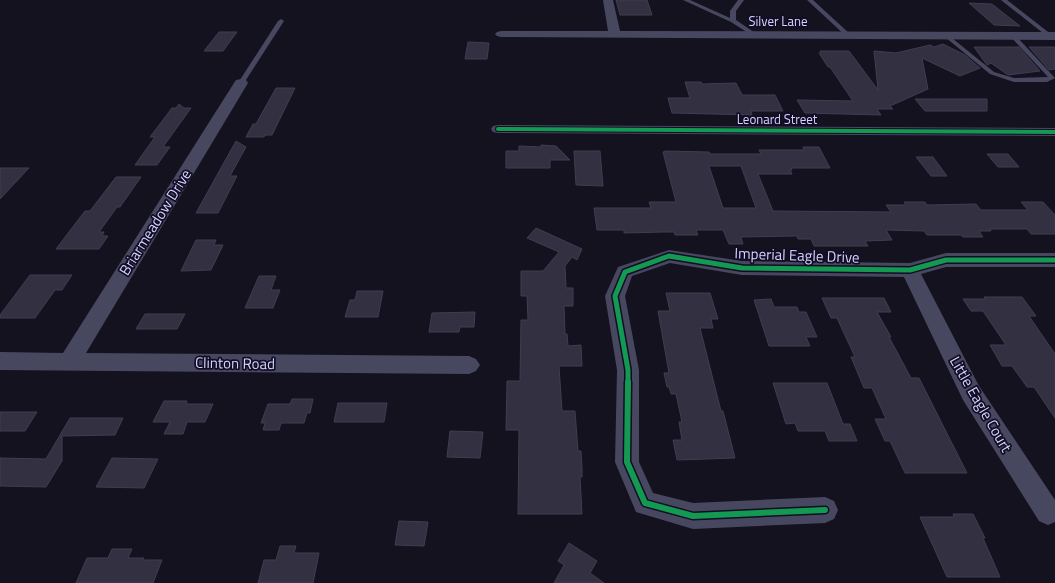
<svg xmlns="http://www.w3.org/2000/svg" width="1055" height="583" font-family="'Titillium Web',sans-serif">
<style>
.building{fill:#333041;stroke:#413c53;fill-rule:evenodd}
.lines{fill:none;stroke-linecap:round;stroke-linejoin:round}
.lane{fill:#484760;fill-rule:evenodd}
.street{fill:#484760;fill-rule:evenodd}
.cycleway-far2-casing{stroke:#110d24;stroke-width:6}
.cycleway-far1-casing{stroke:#110d24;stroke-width:8}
.cycleway-casing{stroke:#110d24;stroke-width:9}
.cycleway-far2{stroke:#139951;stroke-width:4}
.cycleway-far1{stroke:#139951;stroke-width:5}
.cycleway{stroke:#139951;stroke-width:6}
.labels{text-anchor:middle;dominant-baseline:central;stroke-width:3.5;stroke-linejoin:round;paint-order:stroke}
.far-street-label{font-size:13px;fill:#d6d1ff;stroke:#110d24}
.street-label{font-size:15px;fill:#d6d1ff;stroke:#110d24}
</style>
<rect width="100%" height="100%" fill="#14121f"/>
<path class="building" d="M 616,0 L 647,0 L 652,15 L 620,15 Z
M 969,3 L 992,4 L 1020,26 L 994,25 Z
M 219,32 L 237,32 L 223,51 L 204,51 Z
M 468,42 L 489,43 L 487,59 L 465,59 Z
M 943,44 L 965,55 L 980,68 L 960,76 L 922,58 L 928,89 L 890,106 L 893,109 L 877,109 L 881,115 L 805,113 L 797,100 L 853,101 L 830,67 L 828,67 L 819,53 L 821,53 L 820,51 L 849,51 L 878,90 L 874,51 L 896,53 L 930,45 L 934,47 Z
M 974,47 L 1019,47 L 1040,71 L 1008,75 L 991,63 L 987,65 Z
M 1029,47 L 1055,47 L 1055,69 L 1049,70 Z
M 685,82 L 701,82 L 702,84 L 736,83 L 742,95 L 775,95 L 783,111 L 751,111 L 752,115 L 672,113 L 668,98 L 690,98 Z
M 276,88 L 295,88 L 272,135 L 265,135 L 264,137 L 246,137 L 253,124 L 256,124 Z
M 915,99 L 987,99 L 987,111 L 925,111 Z
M 179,104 L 184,108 L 191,108 L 163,147 L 170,147 L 157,165 L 135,165 L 155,137 L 150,137 L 172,108 L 176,108 Z
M 236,141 L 246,147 L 230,176 L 237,176 L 218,213 L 196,213 Z
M 541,145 L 556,146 L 570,160 L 550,160 L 550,168 L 506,168 L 506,151 L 519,151 L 519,146 L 541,147 Z
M 803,147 L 819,147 L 830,168 L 791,168 L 792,170 L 790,170 L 792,174 L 758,174 L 773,211 L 891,212 L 886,205 L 906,205 L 904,202 L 925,202 L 927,205 L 976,204 L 981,210 L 1028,210 L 1021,202 L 1043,202 L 1055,215 L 1055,234 L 1031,234 L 1027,229 L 990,229 L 991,231 L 979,231 L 983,237 L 963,237 L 961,235 L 927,235 L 924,231 L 886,230 L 892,240 L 865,241 L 868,246 L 814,246 L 811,239 L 798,239 L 797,236 L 741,237 L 743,244 L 729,244 L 723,230 L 696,230 L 698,235 L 675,235 L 674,232 L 663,232 L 624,233 L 624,230 L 597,230 L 594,208 L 651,208 L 649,202 L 676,202 L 663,152 L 666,151 L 709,152 L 710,154 L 761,154 L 759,150 L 804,150 ZM 709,166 L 741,166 L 756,208 L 723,208 Z
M 574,151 L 600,151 L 603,186 L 576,185 Z
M 987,154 L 1008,154 L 1019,167 L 998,167 Z
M 916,157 L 933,157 L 947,176 L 931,176 Z
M 0,168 L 29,168 L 0,199 Z
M 116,177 L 141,177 L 120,207 L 117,207 L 99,232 L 104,232 L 102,236 L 108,236 L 99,249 L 56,249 L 85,211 L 90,211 Z
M 536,228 L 582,249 L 577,260 L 572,257 L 565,266 L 566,288 L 573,288 L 573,306 L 564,306 L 565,334 L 567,334 L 568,346 L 581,345 L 582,366 L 559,366 L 562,411 L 575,411 L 578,451 L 581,451 L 582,468 L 582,477 L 580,477 L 582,514 L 518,514 L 519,430 L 506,430 L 507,381 L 520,381 L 521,320 L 528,320 L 527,296 L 521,296 L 521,271 L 543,271 L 559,252 L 527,238 Z
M 196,240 L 216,240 L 214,245 L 223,245 L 211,270 L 181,271 Z
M 30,275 L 72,275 L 62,290 L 55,290 L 35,318 L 0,318 L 0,315 Z
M 259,276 L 276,276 L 271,290 L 280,290 L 273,308 L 245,308 Z
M 357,291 L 383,291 L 378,317 L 345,317 L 350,300 L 355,300 Z
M 666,293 L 710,293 L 718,319 L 711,319 L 713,328 L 700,328 L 721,411 L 723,411 L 735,458 L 677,460 L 673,440 L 682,440 L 679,422 L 682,422 L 676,394 L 671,394 L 669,387 L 667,387 L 664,373 L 669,373 L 658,311 L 670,311 Z
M 984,297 L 1022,297 L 1036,316 L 1029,316 L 1055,354 L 1055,418 L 1034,387 L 1027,387 L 1012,366 L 1002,366 L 990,345 L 1006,345 L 983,311 L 971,311 L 963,299 L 985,299 Z
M 822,298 L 884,298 L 891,312 L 877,312 L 891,337 L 889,337 L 911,378 L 919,378 L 967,473 L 905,473 L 890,441 L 885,441 L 875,419 L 886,419 L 872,388 L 864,388 L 851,357 L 855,357 L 837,318 L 831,318 Z
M 771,299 L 774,307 L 797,307 L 799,312 L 806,312 L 817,337 L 806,337 L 810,346 L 769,346 L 754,300 Z
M 475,312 L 474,327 L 460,327 L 459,332 L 429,332 L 432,313 Z
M 145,314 L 185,314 L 177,329 L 136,329 Z
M 773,383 L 827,383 L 843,424 L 850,424 L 857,441 L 829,441 L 825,431 L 798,431 L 795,423 L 786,424 Z
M 292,399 L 313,399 L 310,413 L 307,413 L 304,423 L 281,423 L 279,430 L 263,430 L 265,423 L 261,423 L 268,404 L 290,404 Z
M 164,401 L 187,401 L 186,404 L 213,404 L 205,422 L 187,422 L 183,434 L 164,434 L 170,422 L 153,422 Z
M 338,403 L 387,403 L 384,422 L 334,422 Z
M 0,412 L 37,412 L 25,431 L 0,431 Z
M 70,418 L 123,418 L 115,435 L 62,436 L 62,461 L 46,487 L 0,486 L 0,458 L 46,459 Z
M 450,431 L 483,432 L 480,458 L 447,457 Z
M 112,458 L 158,459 L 144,488 L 96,487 Z
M 953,514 L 973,514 L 985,538 L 983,538 L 1000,577 L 947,577 L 920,517 L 954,517 Z
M 399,521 L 428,522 L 424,546 L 395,545 Z
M 569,543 L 597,561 L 590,573 L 604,583 L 554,583 L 564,565 L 558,561 Z
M 280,546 L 296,546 L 294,553 L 319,553 L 313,583 L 258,583 L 264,560 L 276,560 Z
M 112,549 L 132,549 L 128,558 L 144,558 L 143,560 L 162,560 L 153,583 L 76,583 L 87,558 L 108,558 Z"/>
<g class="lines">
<path class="lane" d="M 683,0 L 690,0 L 730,18 L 730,11 L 738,0 L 744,0 L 736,11 L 736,20 L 758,35 L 753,36 L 731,22 Z
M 807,0 L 813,0 L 851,35 L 851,37 L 847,37 Z
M 1001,0 L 1007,0 L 1052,35 L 1052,37 L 1048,37 Z
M 281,19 L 284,21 L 244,83 L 239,84 L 238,83 L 278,21 Z
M 947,34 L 994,72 L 1014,78 L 1048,77 L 1010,36 L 1015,35 L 1055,78 L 1047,82 L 1014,82 L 990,74 L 945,37 L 944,36 Z"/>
<path class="street" d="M 603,0 L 613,0 L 620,31 L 1055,32 L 1055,40 L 501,37 L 497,36 L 495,34 L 497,32 L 501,31 L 608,31 Z
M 241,79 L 246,80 L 248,83 L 86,353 L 469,356 L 476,359 L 480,365 L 476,371 L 469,374 L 0,370 L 0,352 L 63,353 L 234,83 L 236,80 Z
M 498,125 L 1055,128 L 1055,136 L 498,133 L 493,132 L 491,129 L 493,126 Z
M 669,250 L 742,261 L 910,263 L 946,253 L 1055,253 L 1055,267 L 946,267 L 921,274 L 979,386 L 1055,500 L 1055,522 L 1048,525 L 1039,521 L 963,400 L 904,277 L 742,275 L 670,263 L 632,276 L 625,296 L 639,370 L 639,462 L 653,493 L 693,503 L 825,497 L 834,501 L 838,510 L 834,519 L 825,523 L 693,529 L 636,512 L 615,462 L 617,370 L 605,296 L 618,267 Z"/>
<defs>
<path id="cycleway-far2" d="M 498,129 L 1055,132"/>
<path id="cycleway-far1" d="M 628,383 L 628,370 L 615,296 L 625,272 L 669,256 L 742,268 L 910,270 L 946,260 L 1055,260"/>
<path id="cycleway" d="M 628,382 L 627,462 L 645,503 L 693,516 L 825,510"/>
</defs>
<use href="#cycleway-far2" class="cycleway-far2-casing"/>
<use href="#cycleway-far1" class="cycleway-far1-casing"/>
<use href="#cycleway" class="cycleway-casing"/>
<use href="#cycleway-far2" class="cycleway-far2"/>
<use href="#cycleway-far1" class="cycleway-far1"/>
<use href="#cycleway" class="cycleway"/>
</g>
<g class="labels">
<g class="far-street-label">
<text x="778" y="21">Silver Lane</text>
<text x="777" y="119">Leonard Street</text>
</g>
<g class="street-label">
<text transform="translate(155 222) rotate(-58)">Briarmeadow Drive</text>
<text transform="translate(797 255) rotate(2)">Imperial Eagle Drive</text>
<text transform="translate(235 363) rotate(1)">Clinton Road</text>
<text transform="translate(981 404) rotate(60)">Little Eagle Court</text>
</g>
</g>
</svg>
